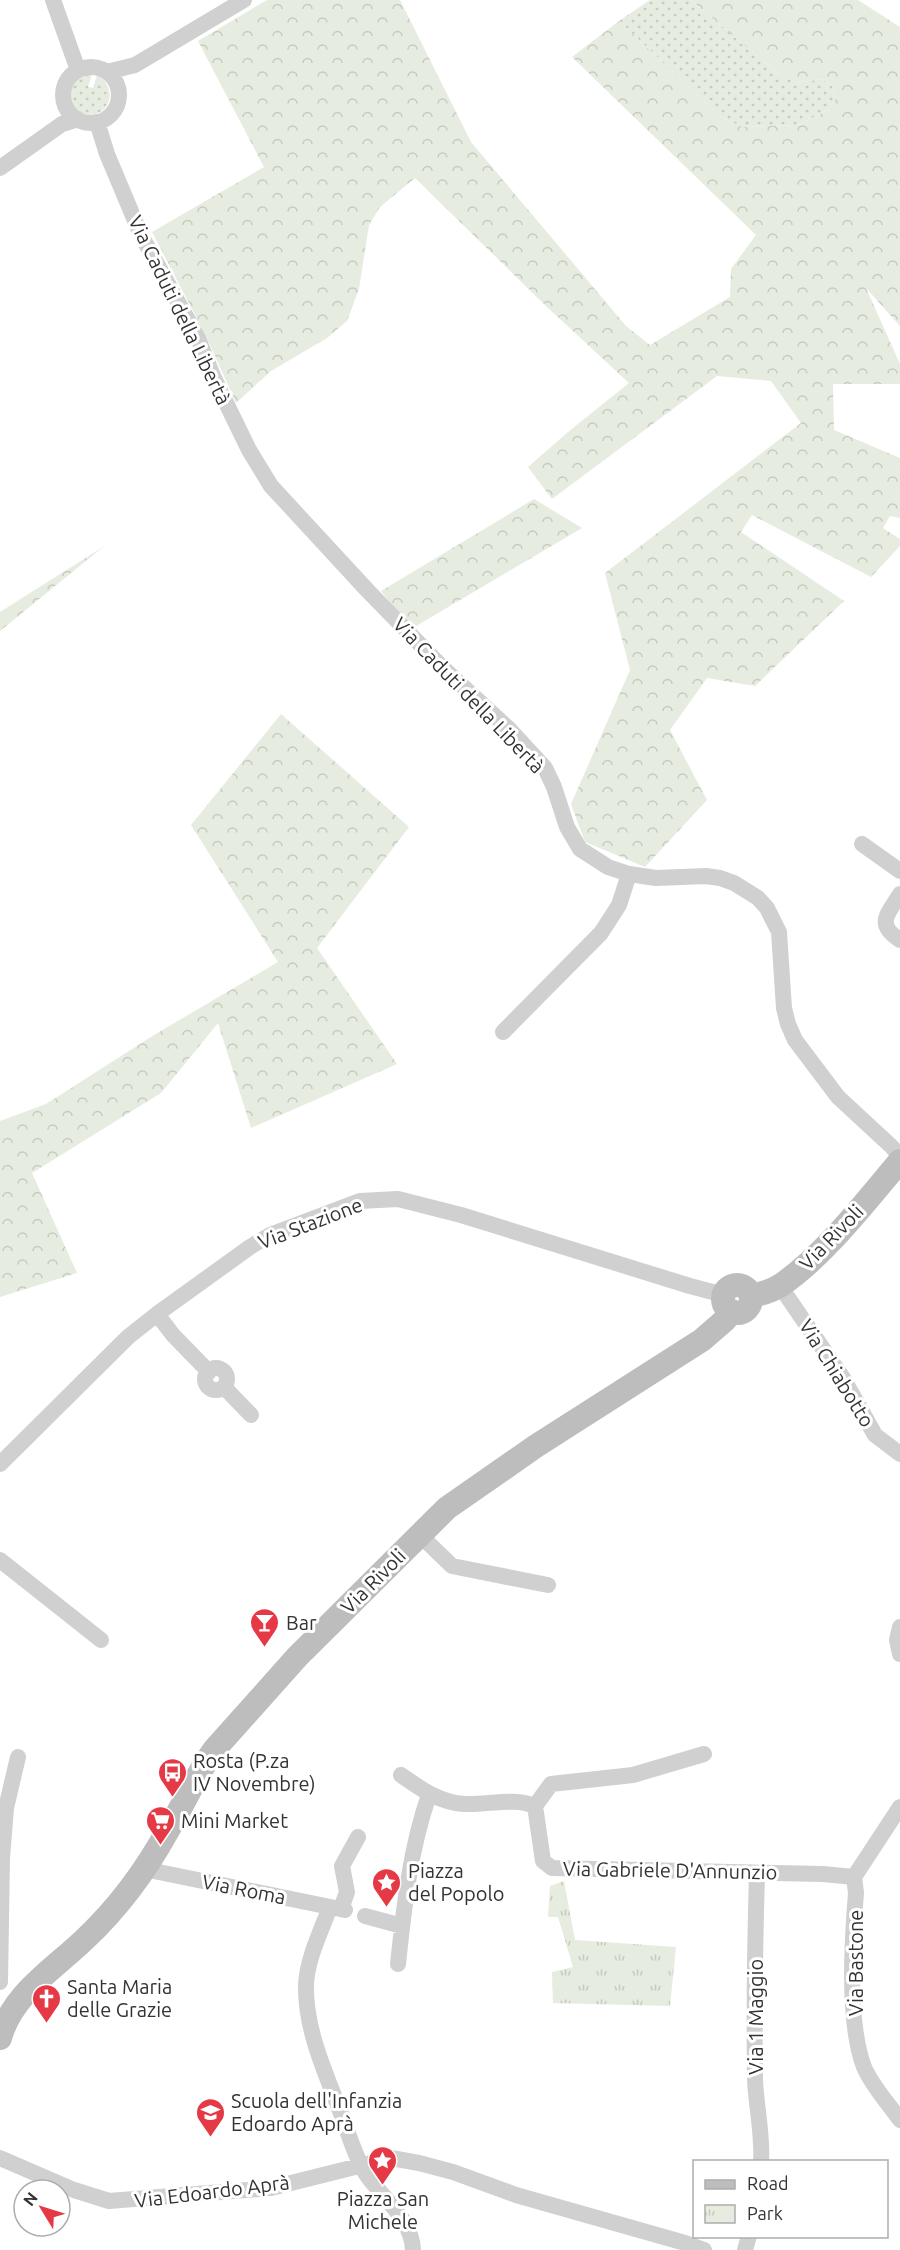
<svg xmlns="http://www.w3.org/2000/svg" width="900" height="2250" font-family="Ubuntu,sans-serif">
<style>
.grass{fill:url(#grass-dots)}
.forest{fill:url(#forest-crowns)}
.park{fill:url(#park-tufts)}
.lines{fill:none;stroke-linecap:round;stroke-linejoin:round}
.street{stroke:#d0d0d0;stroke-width:16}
.secondary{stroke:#bdbdbd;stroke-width:24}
.labels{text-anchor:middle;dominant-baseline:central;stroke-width:6;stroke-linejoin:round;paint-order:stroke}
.street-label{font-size:20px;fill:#333;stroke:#fff}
.poi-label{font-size:20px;fill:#333;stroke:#fff;text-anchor:start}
</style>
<defs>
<pattern id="grass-dots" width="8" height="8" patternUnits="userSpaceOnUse" patternTransform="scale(1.5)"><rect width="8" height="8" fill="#e6ecdf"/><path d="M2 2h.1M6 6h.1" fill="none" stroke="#c6cbc0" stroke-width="1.8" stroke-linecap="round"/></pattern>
<pattern id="forest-crowns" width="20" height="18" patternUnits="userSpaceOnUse" patternTransform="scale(1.5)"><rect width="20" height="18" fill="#e6ecdf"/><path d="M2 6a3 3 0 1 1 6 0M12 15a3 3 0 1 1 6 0" fill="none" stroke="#c6cbc0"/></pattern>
<pattern id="park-tufts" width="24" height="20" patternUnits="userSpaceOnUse" patternTransform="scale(1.5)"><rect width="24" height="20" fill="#e6ecdf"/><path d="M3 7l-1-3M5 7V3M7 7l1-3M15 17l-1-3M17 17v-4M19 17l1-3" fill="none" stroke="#c6cbc0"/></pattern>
</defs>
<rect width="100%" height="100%" fill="#fff"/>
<path class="grass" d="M 650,0 L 691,0 L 781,76 L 798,83 L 821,79 L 832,86 L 836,98 L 828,110 L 798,125 L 742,127 L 721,117 L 619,21 Z
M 92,74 L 88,87 L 93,88 L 97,75 C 129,95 93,135 71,103 C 66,87 75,75 92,74 Z"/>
<path class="forest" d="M 267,0 L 400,0 L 471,142 L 626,326 L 650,345 L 730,297 L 731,269 L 756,235 L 572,57 L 619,21 L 721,117 L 742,127 L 798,125 L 828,110 L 836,98 L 832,86 L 821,79 L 798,83 L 781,76 L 691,0 L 858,0 L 900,27 L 900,326 L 866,288 L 900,364 L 900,384 L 833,384 L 834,430 L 900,458 L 900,518 L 890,516 L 883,528 L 900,539 L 900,546 L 871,577 L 752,515 L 741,532 L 844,601 L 755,686 L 707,678 L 670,730 L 707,800 L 645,867 L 585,842 L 571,804 L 630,670 L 605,573 L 801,423 L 771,381 L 717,376 L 552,499 L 528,467 L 568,432 L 629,383 L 547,307 L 415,178 L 380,207 L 369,225 L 359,289 L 347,321 L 327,338 L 271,371 L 236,403 L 207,338 L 152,232 L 264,167 L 198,41 Z
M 534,499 L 582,528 L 411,629 L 381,591 Z
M 103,547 L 0,631 L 0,612 Z
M 281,714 L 409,827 L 317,948 L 397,1064 L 251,1128 L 218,1023 L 161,1093 L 32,1173 L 77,1273 L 0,1297 L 0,1121 L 46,1104 L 154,1035 L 278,962 L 191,825 Z"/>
<path class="park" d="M 564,1881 L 575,1940 L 676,1947 L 670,2006 L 553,2003 L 552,1972 L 573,1967 L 558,1917 L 548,1917 L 550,1886 Z"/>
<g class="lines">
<path class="street" d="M 53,0 L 78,70
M63 95a28 28 0 1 1 56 0a28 28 0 1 1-56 0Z
M 107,72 L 135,65 L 244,0
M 97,122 L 107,154 L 141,235 L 198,338 L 213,376 L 249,450 L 271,486 L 368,591 L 445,670 L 509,729 L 545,768 L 554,787 L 567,827 L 580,849 L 608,867 L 629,874 L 656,878 L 706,876 L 720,878 L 734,883 L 758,898 L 767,908 L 779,932 L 784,1008 L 788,1024 L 795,1040 L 838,1097 L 891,1146 L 900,1156
M 0,168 L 62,124 L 78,119
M 862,844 L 900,871
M 900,894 C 888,914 875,924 900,940
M 503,1032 L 601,933 L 619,905 L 629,874
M 780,1286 L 843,1378 L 875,1435 L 900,1454
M 157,1314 L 173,1335 L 209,1372
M205 1379a11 11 0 1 1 22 0a11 11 0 1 1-22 0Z
M 224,1387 L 251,1415
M 0,1464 L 128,1337 L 157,1314 L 250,1247 L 270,1235 L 360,1201 L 398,1199 L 461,1215 L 690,1286 L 724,1295
M 419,1534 L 452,1566 L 548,1585
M 0,1560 L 101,1640
M 900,1627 L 897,1640 L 900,1654
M 401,1775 C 421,1789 440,1803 465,1804 C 488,1805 514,1797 535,1806 L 543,1861 L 552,1868 L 823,1874 L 854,1877
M 535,1806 L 551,1784 L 633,1775 L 704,1754
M 900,1807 L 854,1877 L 856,1893 C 852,1942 847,2022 864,2067 C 872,2086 888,2103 900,2120
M 144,1869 L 345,1910
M 757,1873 C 755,1942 754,2010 755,2079 C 756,2107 763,2134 761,2162
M 330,1907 C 321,1931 307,1959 306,1985 C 305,2030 326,2074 342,2116 C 349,2135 355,2157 366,2174 C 383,2199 412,2219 413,2250
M 341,1909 L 347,1892 L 342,1866 L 358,1837
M 365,1916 L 402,1926
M 398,1964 C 404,1907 410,1849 429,1795
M 0,1982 L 2,1858 L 6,1808 L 18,1757
M 0,2158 L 74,2190 L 109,2201 L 271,2188 L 391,2158 L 419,2163 L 453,2172 L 516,2195 L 685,2243 L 704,2250
M 745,2250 L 749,2236"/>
<path class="secondary" d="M723 1299a14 14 0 1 1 28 0a14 14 0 1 1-28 0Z
M 751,1296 C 761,1294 772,1291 781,1285 C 824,1256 866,1201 900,1161
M 0,2038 C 12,1994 54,1969 85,1939 C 118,1908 146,1870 168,1830 C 184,1804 196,1775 214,1750 L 297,1657 L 447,1508 L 536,1446 L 702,1340 L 725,1320 L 732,1311"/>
</g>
<defs>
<symbol id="bar-pin" viewBox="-11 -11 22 30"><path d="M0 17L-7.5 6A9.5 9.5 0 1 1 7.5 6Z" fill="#e63946" stroke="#fff"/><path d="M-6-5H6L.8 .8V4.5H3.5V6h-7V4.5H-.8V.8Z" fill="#fff"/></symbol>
<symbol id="bus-pin" viewBox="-11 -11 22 30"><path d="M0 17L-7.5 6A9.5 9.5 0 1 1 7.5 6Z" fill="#e63946" stroke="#fff"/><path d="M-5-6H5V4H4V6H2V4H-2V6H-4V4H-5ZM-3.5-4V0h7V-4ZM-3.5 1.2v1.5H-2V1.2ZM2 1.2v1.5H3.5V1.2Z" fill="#fff"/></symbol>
<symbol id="supermarket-pin" viewBox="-11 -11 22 30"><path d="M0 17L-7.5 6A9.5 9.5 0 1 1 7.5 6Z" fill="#e63946" stroke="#fff"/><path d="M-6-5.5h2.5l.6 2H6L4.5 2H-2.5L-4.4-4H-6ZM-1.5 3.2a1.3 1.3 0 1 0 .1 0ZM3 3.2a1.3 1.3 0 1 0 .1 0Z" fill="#fff"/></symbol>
<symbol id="sight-pin" viewBox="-11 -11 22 30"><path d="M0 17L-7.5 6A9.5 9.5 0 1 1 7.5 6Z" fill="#e63946" stroke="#fff"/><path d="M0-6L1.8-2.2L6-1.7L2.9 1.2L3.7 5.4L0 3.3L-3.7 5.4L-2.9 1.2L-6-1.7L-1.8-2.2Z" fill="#fff"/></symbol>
<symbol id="church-pin" viewBox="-11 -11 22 30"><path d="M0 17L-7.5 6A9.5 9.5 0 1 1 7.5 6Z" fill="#e63946" stroke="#fff"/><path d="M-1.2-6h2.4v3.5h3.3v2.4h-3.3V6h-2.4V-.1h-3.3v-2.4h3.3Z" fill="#fff"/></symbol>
<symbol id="school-pin" viewBox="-11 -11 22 30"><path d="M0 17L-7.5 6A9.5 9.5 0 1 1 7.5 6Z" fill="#e63946" stroke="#fff"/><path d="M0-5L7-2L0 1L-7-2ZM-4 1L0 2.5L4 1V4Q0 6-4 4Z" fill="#fff"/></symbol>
</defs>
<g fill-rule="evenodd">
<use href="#bar-pin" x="248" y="1606" width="33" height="45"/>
<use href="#bus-pin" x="156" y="1756" width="33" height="45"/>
<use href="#supermarket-pin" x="144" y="1804" width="33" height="45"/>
<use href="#sight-pin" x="370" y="1866" width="33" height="45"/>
<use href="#church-pin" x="30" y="1982" width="33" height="45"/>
<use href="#school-pin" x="194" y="2096" width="33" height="45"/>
<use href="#sight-pin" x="366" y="2144" width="33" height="45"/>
</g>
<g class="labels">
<g class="street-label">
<text transform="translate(180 310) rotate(64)">Via Caduti della Libertà</text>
<text transform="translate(469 695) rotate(46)">Via Caduti della Libertà</text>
<text transform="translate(310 1223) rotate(-21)">Via Stazione</text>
<text transform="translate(831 1237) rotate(-46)">Via Rivoli</text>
<text transform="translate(837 1373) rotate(58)">Via Chiabotto</text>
<text transform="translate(373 1581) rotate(-45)">Via Rivoli</text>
<text transform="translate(670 1870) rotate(1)">Via Gabriele D'Annunzio</text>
<text transform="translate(244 1889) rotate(11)">Via Roma</text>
<text transform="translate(855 1963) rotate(-90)">Via Bastone</text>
<text transform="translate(755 2017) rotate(-90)">Via 1 Maggio</text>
<text transform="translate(212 2191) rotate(-7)">Via Edoardo Aprà</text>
</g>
<g class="poi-label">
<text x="286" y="1622">Bar</text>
<text x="193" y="1760">Rosta (P.za<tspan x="193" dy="23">IV Novembre)</tspan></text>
<text x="181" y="1820">Mini Market</text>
<text x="408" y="1870">Piazza<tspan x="408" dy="23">del Popolo</tspan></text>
<text x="67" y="1986">Santa Maria<tspan x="67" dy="23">delle Grazie</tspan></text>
<text x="231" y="2100">Scuola dell'Infanzia<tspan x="231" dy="23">Edoardo Aprà</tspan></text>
<text x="383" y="2198" text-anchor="middle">Piazza San<tspan x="383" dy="23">Michele</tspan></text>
</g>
</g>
<rect x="693" y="2160" width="195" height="78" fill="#ffffff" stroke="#adadad" stroke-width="1.5"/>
<rect x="705" y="2180" width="30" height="9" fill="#bdbdbd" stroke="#adadad" stroke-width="1.5"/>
<text x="747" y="2190" font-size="18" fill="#333333">Road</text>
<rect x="705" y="2205" width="30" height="18" fill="url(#park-tufts)" stroke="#adadad" stroke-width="1.5"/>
<text x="747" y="2220" font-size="18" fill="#333333">Park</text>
<g transform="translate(42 2208) rotate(308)"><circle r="28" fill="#ffffff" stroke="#adadad" stroke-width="1.5"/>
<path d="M0-4.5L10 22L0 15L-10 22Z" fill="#e63946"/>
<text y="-9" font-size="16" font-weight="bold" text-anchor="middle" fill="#333333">N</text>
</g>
</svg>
